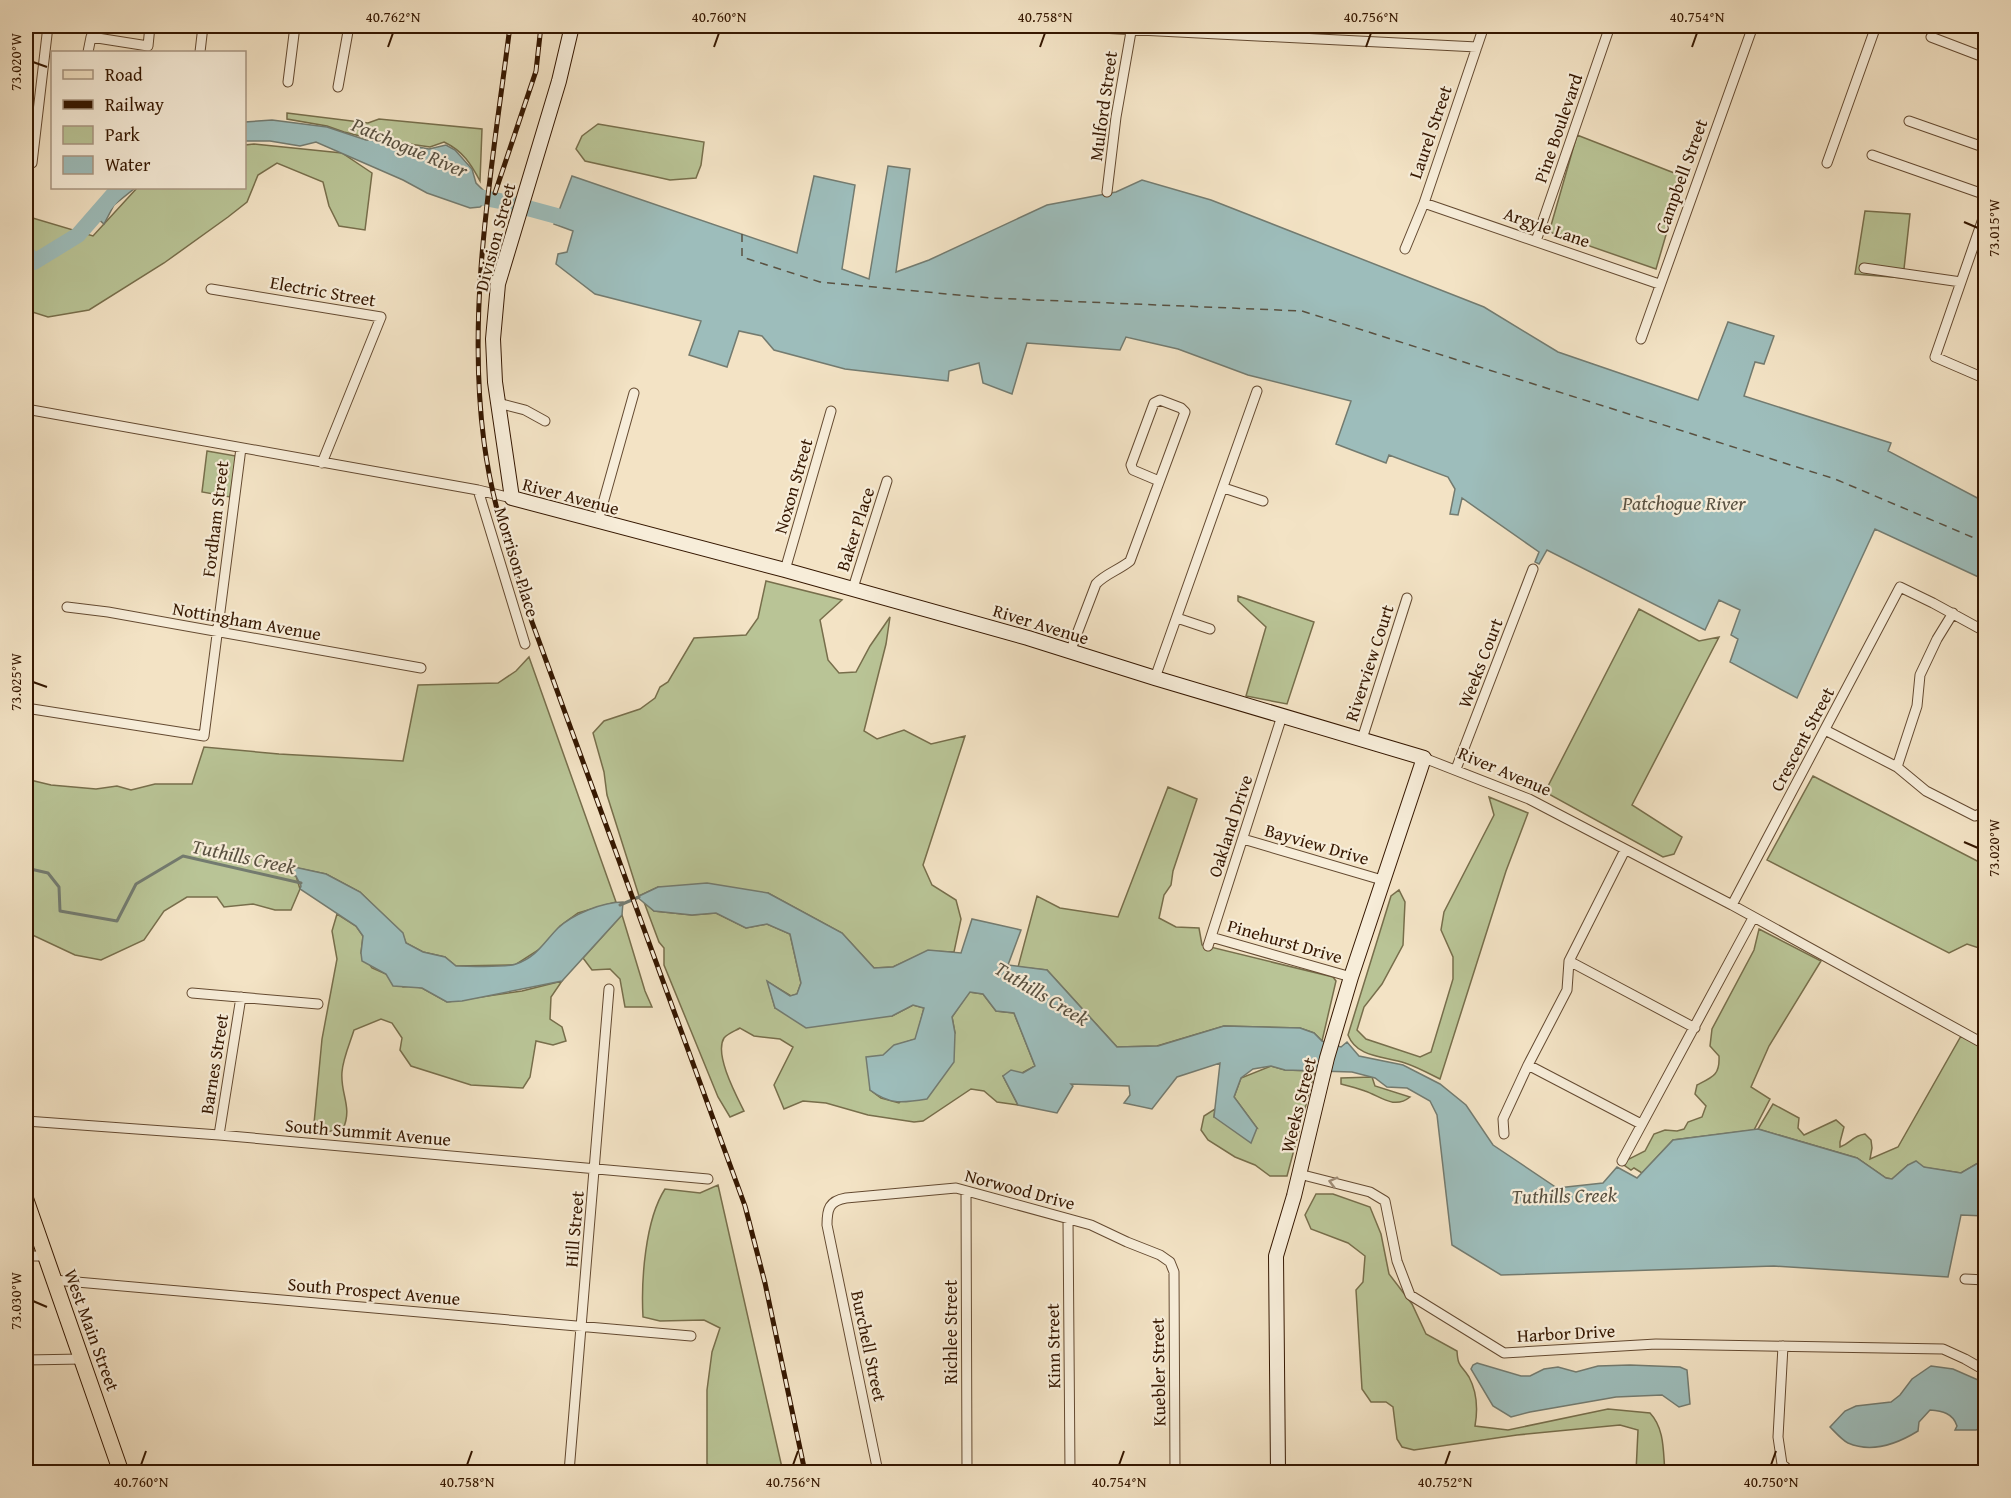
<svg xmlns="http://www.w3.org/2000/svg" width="2011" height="1498" font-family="'Gentium Book Plus',serif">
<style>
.green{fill:#b9c496;stroke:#776e4b;stroke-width:1.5}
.water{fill:#9dbdbb;stroke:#737b70;stroke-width:1.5}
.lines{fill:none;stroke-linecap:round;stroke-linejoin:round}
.stream{stroke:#737b70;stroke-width:3}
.river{stroke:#9dbdbb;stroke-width:16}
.ferry{stroke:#595141;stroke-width:1.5;stroke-dasharray:8 6;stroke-linecap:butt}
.street-casing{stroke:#644a31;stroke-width:11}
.secondary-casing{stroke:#351700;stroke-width:16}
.primary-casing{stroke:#351700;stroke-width:17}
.street{stroke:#f7edd9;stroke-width:9}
.secondary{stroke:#f7edd9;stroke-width:14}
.primary{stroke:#f3e3c5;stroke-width:15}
.rail-casing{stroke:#351700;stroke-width:5}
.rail{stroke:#f7edd9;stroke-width:3;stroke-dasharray:9;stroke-linecap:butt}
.oneway{stroke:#a08d77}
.ticks{fill:none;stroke:#351700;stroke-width:2}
.labels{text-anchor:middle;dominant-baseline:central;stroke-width:4.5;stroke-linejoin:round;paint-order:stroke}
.street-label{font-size:18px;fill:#351700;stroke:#f7edd9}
.water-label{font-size:20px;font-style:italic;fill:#595141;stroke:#f7edd9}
.neatline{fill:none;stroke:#351700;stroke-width:2}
.ticks-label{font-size:15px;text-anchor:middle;fill:#351700}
</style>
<rect width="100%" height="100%" fill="#f3e3c5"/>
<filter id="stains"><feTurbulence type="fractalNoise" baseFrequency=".00333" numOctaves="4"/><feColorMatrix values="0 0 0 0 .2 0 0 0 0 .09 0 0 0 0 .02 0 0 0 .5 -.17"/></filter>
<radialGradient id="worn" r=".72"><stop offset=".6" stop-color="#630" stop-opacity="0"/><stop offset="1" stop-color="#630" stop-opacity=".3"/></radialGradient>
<path class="green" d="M 287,113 L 368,123 L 379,119 L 482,129 L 480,181 C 471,164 463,151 444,142 L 430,147 L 368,138 L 344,132 L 327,126 L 287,119 Z
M 598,124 L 704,142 L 701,165 L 696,178 L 670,180 L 585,161 L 576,149 L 582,136 Z
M 1577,135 L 1687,178 L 1668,228 L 1656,269 L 1552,233 L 1550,229 Z
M 254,144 L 342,153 L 372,173 L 365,230 L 339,226 L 329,206 L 323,182 L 277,163 L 258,175 L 247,202 L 228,217 L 164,263 L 89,310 L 48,317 L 26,310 L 26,216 L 93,236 L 137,188 L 244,188 L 245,145 Z
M 1865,211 L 1910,214 L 1903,278 L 1855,274 Z
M 207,451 L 236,456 L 230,497 L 202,492 Z
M 766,581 L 842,600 L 820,620 L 828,660 L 839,673 L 856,672 L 870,646 L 890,617 L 886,644 L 864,731 L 877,739 L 904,730 L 931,744 L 965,736 L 923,865 L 932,885 L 956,900 L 961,919 L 954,952 L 928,951 L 893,967 L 874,968 L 842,933 L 768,893 L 658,887 L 639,896 L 607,795 L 604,772 L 593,733 L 604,721 L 640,709 L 655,698 L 660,687 L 668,682 L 694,638 L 746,635 L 758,618 Z
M 1238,596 L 1314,622 L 1287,704 L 1246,696 L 1266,627 L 1238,601 Z
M 1639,609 L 1699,641 L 1719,637 L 1632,805 L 1682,837 L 1674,854 L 1663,857 L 1545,792 Z
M 529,657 L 616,902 L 578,913 L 560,926 L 543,947 L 515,965 L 456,966 L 445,957 L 423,952 L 406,943 L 402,933 L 360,892 L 326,874 L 277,864 L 284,871 L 296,876 L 300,889 L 291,910 L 275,910 L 253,904 L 224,907 L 217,897 L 187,897 L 164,911 L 144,940 L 101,960 L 75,955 L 26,932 L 26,779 L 51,785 L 96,789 L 117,786 L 131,790 L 155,784 L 192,784 L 204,747 L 279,754 L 403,761 L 418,685 L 498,683 L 516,671 Z
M 1813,776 L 1985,865 L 1985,950 L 1967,944 L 1949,953 L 1767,860 Z
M 1168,787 L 1197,799 L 1173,871 L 1171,885 L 1164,895 L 1159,918 L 1176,927 L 1199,928 L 1202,945 L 1333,977 L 1336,981 L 1322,1041 L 1314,1033 L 1300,1028 L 1224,1026 L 1157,1046 L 1117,1047 L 1047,970 L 1018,967 L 1037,896 L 1060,908 L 1118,917 Z
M 1489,797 L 1528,813 L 1506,871 L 1440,1079 C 1428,1073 1417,1067 1405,1063 C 1384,1056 1357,1058 1348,1035 L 1391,896 L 1399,890 L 1405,902 L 1403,945 L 1382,984 L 1364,1007 L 1357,1030 L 1366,1039 L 1420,1057 L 1431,1052 L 1453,979 L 1453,957 L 1441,930 L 1444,912 L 1494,815 Z
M 644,902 L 654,911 L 692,915 L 716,913 L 746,928 L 767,924 L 790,934 L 801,983 L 797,994 L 791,996 L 768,982 L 775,1008 L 892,1016 L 913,1005 L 924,1008 L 916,1039 C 879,1049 882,1056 870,1090 L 881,1098 L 899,1103 L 955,1033 L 952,1017 L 969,992 L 983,994 L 996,1011 L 1014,1013 L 1035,1066 L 1022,1073 L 1003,1076 L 1018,1105 L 997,1102 L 984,1091 L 971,1089 L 923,1121 L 914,1122 L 868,1115 L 826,1103 L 803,1101 L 784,1109 L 774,1085 L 793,1047 L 780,1039 L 754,1036 L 740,1028 C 735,1031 728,1033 724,1038 C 714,1054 736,1095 744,1111 L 730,1117 L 718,1097 L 664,965 L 664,948 L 659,942 Z
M 337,914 L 356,926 L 363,936 L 361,953 L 372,968 L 386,974 L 403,987 L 412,986 L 422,988 L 447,1002 L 522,991 L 562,981 L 551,997 L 550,1019 L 562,1027 L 566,1041 L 553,1045 L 536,1041 L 530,1077 L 523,1088 L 471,1085 L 411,1066 L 400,1050 L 402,1038 L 392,1023 L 381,1019 L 354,1030 C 350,1043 343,1058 342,1072 C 340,1094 353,1107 343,1129 L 313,1134 L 322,1039 L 337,959 L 332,931 Z
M 622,915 L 645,991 L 652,1007 L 625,1007 L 620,979 L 610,969 L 592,970 L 583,958 Z
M 1759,929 L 1821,961 L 1769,1046 L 1751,1087 L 1770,1099 L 1754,1130 L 1673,1140 L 1642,1173 L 1634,1168 L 1631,1170 L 1621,1163 L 1645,1151 L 1654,1134 L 1665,1130 L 1677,1131 L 1684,1129 L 1688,1122 L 1702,1117 L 1706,1106 L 1695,1094 L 1697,1085 C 1713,1077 1720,1075 1719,1056 L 1710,1046 L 1712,1029 L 1754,950 Z
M 1961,1036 L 1985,1049 L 1985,1159 L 1961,1173 L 1908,1165 L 1892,1179 L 1886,1178 L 1857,1158 L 1758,1129 L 1773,1104 L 1799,1118 L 1798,1128 L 1804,1135 L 1836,1120 L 1844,1127 L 1840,1142 L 1840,1147 C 1851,1143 1852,1136 1865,1134 L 1871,1140 L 1872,1148 L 1870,1159 L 1898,1147 Z
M 1271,1066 L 1285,1070 L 1315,1071 L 1287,1176 L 1270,1176 L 1255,1165 L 1235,1157 L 1208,1140 L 1201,1130 L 1204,1116 L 1215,1109 L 1214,1117 L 1257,1128 L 1234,1097 L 1241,1078 Z
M 1372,1077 L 1375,1086 L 1410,1097 C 1394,1110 1380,1096 1365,1091 C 1357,1088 1349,1086 1341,1084 L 1341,1078 Z
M 718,1185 L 783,1472 L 724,1472 L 707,1464 L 707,1390 L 712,1352 L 720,1328 L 704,1320 L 660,1321 L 643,1317 C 641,1281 645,1220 665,1189 L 700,1193 Z
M 1316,1194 L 1333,1194 L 1370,1207 L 1381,1234 L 1389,1274 L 1412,1304 L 1426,1334 L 1457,1351 C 1458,1368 1461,1364 1469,1377 C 1477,1392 1478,1409 1475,1426 L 1508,1430 L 1608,1409 L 1650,1413 C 1665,1429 1663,1452 1665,1472 L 1636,1472 L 1638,1430 L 1620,1425 L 1517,1435 L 1414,1450 L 1402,1447 L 1397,1439 L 1393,1407 L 1386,1402 L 1371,1402 L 1362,1389 L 1356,1290 L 1363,1282 L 1365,1256 L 1348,1243 L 1311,1229 L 1305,1215 Z"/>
<path class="water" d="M 272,120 L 327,127 L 366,140 L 386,141 L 429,149 L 446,145 L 455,150 L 472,169 L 476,183 L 485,192 L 483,204 L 480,207 L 470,208 L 427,193 L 403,180 L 316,142 L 300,146 L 270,141 L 245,141 L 245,122 Z
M 888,166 L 910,169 L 896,272 L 929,260 L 1047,205 L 1116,192 L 1142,180 L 1211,200 L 1484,307 L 1558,352 L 1698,400 L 1728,322 L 1774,336 L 1764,364 L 1755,362 L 1744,396 L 1891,443 L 1888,451 L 1985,502 L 1985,580 L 1875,529 L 1797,698 L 1730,662 L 1738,639 L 1731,635 L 1740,610 L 1719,600 L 1705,630 L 1547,550 L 1539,564 L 1535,562 L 1539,552 L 1462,498 L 1458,515 L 1450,514 L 1455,489 L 1448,477 L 1389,455 L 1386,463 L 1336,444 L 1351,401 L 1248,375 L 1178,349 L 1126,337 L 1120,350 L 1027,343 L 1012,394 L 983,383 L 979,363 L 949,371 L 948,381 L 845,369 L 774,350 L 762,336 L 739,331 L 727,367 L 689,355 L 701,321 L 595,294 L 556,264 L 558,254 L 567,252 L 573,231 L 554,224 L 572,176 L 797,253 L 814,176 L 855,185 L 842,269 L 869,279 Z
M 111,188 L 135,188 L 114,205 L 104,224 L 95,216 Z
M 276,863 L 326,874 L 360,892 L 403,933 L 406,943 L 423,952 L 445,957 L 456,966 C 469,966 506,968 516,964 C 537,957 544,942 558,928 C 573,914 603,902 623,902 L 622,915 L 562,981 L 462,1001 L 447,1002 L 422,988 L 393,986 L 386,974 L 362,961 L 361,953 L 363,936 L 356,926 L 300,889 L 301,886 L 296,876 L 284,871 Z
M 707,883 L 768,893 L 842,933 L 874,968 L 893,967 L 928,950 L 961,953 L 972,919 L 1021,930 L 1008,965 L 1047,970 L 1117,1047 L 1158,1046 L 1224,1026 L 1300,1028 L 1314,1033 L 1322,1041 L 1341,1047 L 1347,1042 L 1359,1056 L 1403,1065 L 1440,1084 L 1466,1105 L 1493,1145 L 1557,1188 L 1603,1183 L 1617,1167 L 1637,1178 L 1673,1140 L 1758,1129 L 1857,1158 L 1886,1178 L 1892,1179 L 1908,1165 L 1916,1161 L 1924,1167 L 1961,1173 L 1985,1159 L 1985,1216 L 1961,1215 L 1948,1277 L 1774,1266 L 1501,1275 L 1452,1245 L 1437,1115 L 1430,1101 L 1407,1088 L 1387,1087 L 1375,1078 L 1352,1072 L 1285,1070 L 1271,1066 L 1253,1069 L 1241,1078 L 1234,1097 L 1257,1128 L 1251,1143 L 1214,1117 L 1220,1063 L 1177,1077 L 1152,1109 L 1124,1103 L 1130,1095 L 1129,1086 L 1071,1084 L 1073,1086 L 1057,1113 L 1018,1105 L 1003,1076 L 1011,1070 L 1023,1073 L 1035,1066 L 1014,1013 L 996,1011 L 983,994 L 970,992 L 952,1017 L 955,1033 L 954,1062 L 927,1099 C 903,1103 890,1105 870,1090 L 866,1057 L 883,1055 L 894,1045 L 915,1039 L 924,1008 L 913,1005 L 892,1016 L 806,1028 L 775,1008 L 767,981 L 790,996 L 797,994 L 801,983 L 790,934 L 767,924 L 746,928 L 716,913 L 692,915 L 654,911 L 637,897 L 658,887 Z
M 1477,1363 L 1521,1376 L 1530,1376 L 1544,1369 L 1558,1367 L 1576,1372 L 1598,1366 L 1630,1365 L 1680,1367 L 1687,1370 L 1690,1404 L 1679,1407 L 1662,1395 L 1616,1397 L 1530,1412 L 1511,1417 L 1493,1406 L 1471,1369 L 1473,1365 Z
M 1931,1366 L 1953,1369 L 1985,1383 L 1985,1427 L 1976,1430 L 1955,1430 L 1957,1426 C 1953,1413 1942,1411 1930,1410 L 1919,1422 L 1918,1431 C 1897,1444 1871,1453 1848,1443 C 1842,1440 1835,1432 1830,1427 L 1845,1411 L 1856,1406 L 1891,1402 L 1900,1395 L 1912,1379 Z"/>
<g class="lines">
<path class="stream" d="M 26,868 L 48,873 L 59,887 L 60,911 L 117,921 L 136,884 L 183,856 L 301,883
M 620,905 L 639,897"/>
<path class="river" d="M 462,191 L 474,196 L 505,202 L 579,222
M 26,252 L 34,262 L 78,235 L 119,188"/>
<path class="ferry" d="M 742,234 L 742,257 L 820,282 L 990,298 L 1302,311 L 1835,479 L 1986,543"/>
<defs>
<path id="street" d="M 1060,26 L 1477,47
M 1931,37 L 1986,58
M 88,52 L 91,37 L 148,46 L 150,26
M 200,52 L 203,26
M 288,82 L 295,26
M 338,87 L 349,26
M 1909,121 L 1986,148
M 1872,155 L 1986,195
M 32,163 L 48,26
M 1827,163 L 1876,26
M 1107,192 L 1116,117 L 1132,26
M 1424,203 L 1659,284
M 1986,210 L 1935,357 L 1986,379
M 1536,241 L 1610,26
M 1405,249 L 1424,203 L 1484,26
M 1864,268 L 1961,282
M 211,289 L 381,317 L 322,463
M 1641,339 L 1753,26
M 498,403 L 525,410 L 545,421
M 26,409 L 478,490 L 512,498
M 1224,488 L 1263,501
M 478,490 L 525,644
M 598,521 L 634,393
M 785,570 L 831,411
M 853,588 L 887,481
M 67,607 L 108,612 L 421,668
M 1177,618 L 1210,629
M 1070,652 L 1096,584 C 1105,574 1119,570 1130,561 L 1185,412 L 1181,408 L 1160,400 L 1154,403 L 1131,465 L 1133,470 L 1159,481
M 1155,678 L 1257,391
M 26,708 L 204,736 L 241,448
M 1825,730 L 1897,767 L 1926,791 L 1975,816 L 1986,811
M 1362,739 L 1407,598
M 1424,758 L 1529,799 L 1732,905 L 1986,1045
M 1897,767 L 1917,706 L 1920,675 L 1937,639 L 1953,613
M 1456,769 L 1533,569
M 1243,839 L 1382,880
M 1732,905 L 1900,587 L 1933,603 L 1986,632
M 1211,937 L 1351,977
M 1208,946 L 1282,716
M 1569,961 L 1695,1028
M 192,993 L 318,1004
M 1528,1065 L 1641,1124
M 26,1121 L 219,1135 L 708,1179
M 1504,1134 L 1503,1119 L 1528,1065 L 1567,990 L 1569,961 L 1625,850
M 219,1135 L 241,997
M 1622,1161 L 1753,918
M 1299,1174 L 1370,1192 L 1385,1201 L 1397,1261 L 1410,1295 L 1504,1353 L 1656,1344 L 1943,1349 L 1965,1359 L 1986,1371
M 966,1192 L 967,1472
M 1068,1219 L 1070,1472
M 26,1256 L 45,1256
M 1965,1279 L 1986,1280
M 54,1280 L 691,1336
M 1783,1346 L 1778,1437 L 1782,1464 L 1791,1472
M 26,1360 L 82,1359
M 569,1472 L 609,989
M 881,1472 L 877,1467 L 827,1225 C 827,1209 829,1201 846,1198 L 956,1188 L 1091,1225 L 1127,1242 L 1160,1255 L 1170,1262 L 1174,1272 L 1175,1472"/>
<path id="secondary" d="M 572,26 L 559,81 L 498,284 L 493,339 L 495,382 L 512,498 L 785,570 L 1028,638 L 1155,678 L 1424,758 L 1351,977 L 1327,1058 L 1294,1196 L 1276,1256 L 1278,1472"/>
<path id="primary" d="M 26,1200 L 121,1472"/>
</defs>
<use href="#street" class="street-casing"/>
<use href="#secondary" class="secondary-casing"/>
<use href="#primary" class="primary-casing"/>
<use href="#street" class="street"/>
<use href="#secondary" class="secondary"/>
<use href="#primary" class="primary"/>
<defs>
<path id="rail" d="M 510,26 C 493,162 466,305 484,442 C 492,505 512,563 532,622 L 745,1206 L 765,1283 L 805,1472
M 495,193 L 536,71 L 541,26"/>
</defs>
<use href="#rail" class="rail-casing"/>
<use href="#rail" class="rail"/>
</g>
<defs><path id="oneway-chevron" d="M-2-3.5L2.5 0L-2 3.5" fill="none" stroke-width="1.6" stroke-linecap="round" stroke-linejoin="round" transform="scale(1.5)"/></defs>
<use class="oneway" href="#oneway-chevron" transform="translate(1333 1182) rotate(-165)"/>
<path class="ticks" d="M 388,47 L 393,33M 714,47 L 719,33M 1040,47 L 1045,33M 1366,47 L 1371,33M 1692,47 L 1697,33M 33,62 L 47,67M 1964,222 L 1978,228M 33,682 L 47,687M 1964,842 L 1978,848M 33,1301 L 47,1307M 141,1465 L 146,1451M 467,1465 L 472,1451M 793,1465 L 798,1451M 1119,1465 L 1124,1451M 1445,1465 L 1450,1451M 1771,1465 L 1776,1451"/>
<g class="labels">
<g class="street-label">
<text transform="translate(1103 106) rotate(-82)">Mulford Street</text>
<text transform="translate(1558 128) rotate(-71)">Pine Boulevard</text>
<text transform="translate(1430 132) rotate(-71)">Laurel Street</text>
<text transform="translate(1681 176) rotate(-70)">Campbell Street</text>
<text transform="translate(1547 227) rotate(19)">Argyle Lane</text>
<text transform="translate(495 237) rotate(-75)">Division Street</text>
<text transform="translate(323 291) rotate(10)">Electric Street</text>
<text transform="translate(793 486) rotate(-74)">Noxon Street</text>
<text transform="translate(571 496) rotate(15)">River Avenue</text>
<text transform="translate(215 519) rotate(-83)">Fordham Street</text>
<text transform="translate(855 529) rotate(-72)">Baker Place</text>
<text transform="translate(517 562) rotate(73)">Morrison Place</text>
<text transform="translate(247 621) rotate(10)">Nottingham Avenue</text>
<text transform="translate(1041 624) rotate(17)">River Avenue</text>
<text transform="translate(1369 663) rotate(-72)">Riverview Court</text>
<text transform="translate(1480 663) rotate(-69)">Weeks Court</text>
<text transform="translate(1802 739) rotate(-62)">Crescent Street</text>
<text transform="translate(1505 771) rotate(23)">River Avenue</text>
<text transform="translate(1230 826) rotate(-72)">Oakland Drive</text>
<text transform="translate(1317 844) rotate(16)">Bayview Drive</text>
<text transform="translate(1285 941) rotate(16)">Pinehurst Drive</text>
<text transform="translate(214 1064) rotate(-81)">Barnes Street</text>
<text transform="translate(1298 1105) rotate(-76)">Weeks Street</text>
<text transform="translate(368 1132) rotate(5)">South Summit Avenue</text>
<text transform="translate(1020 1189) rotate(15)">Norwood Drive</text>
<text transform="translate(574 1229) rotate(-85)">Hill Street</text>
<text transform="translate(374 1291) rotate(5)">South Prospect Avenue</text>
<text transform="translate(92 1330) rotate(70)">West Main Street</text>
<text transform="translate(950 1332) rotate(-90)">Richlee Street</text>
<text transform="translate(1566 1333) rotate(-3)">Harbor Drive</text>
<text transform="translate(869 1346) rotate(78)">Burchell Street</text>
<text transform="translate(1053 1346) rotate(-91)">Kinn Street</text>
<text transform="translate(1158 1372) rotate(-91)">Kuebler Street</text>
</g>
<g class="water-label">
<text transform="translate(410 147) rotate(23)">Patchogue River</text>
<text x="1684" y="502">Patchogue River</text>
<text transform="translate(244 856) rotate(12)">Tuthills Creek</text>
<text transform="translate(1042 993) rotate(31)">Tuthills Creek</text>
<text transform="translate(1564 1195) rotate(-1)">Tuthills Creek</text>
</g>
</g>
<rect width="2011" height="1498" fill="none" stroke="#f3e3c5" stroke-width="66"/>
<rect x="51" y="51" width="195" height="138" fill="#f7edd9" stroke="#a99782" stroke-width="1.5"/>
<rect x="63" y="70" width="30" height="9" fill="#f3e3c5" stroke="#a99782" stroke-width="1.5"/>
<text x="105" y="81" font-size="18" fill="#351700">Road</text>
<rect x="63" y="100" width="30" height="9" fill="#351700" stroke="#a99782" stroke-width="1.5"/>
<text x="105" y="111" font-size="18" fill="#351700">Railway</text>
<rect x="63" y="126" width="30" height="18" fill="#b9c496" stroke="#a99782" stroke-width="1.5"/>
<text x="105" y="141" font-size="18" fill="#351700">Park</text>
<rect x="63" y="156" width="30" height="18" fill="#9dbdbb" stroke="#a99782" stroke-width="1.5"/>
<text x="105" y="171" font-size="18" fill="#351700">Water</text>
<rect x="33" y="33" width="1945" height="1432" class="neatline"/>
<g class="ticks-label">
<text x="393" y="22">40.762°N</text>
<text x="719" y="22">40.760°N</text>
<text x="1045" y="22">40.758°N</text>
<text x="1371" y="22">40.756°N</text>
<text x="1697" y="22">40.754°N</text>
<text transform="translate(16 62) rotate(-90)" y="5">73.020°W</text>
<text transform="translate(1994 228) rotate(-90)" y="5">73.015°W</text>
<text transform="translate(16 682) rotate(-90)" y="5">73.025°W</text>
<text transform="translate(1994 848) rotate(-90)" y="5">73.020°W</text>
<text transform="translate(16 1301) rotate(-90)" y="5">73.030°W</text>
<text x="141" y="1487">40.760°N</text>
<text x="467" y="1487">40.758°N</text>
<text x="793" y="1487">40.756°N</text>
<text x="1119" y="1487">40.754°N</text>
<text x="1445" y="1487">40.752°N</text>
<text x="1771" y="1487">40.750°N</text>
</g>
<rect width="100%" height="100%" filter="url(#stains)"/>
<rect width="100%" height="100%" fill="url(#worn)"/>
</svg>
